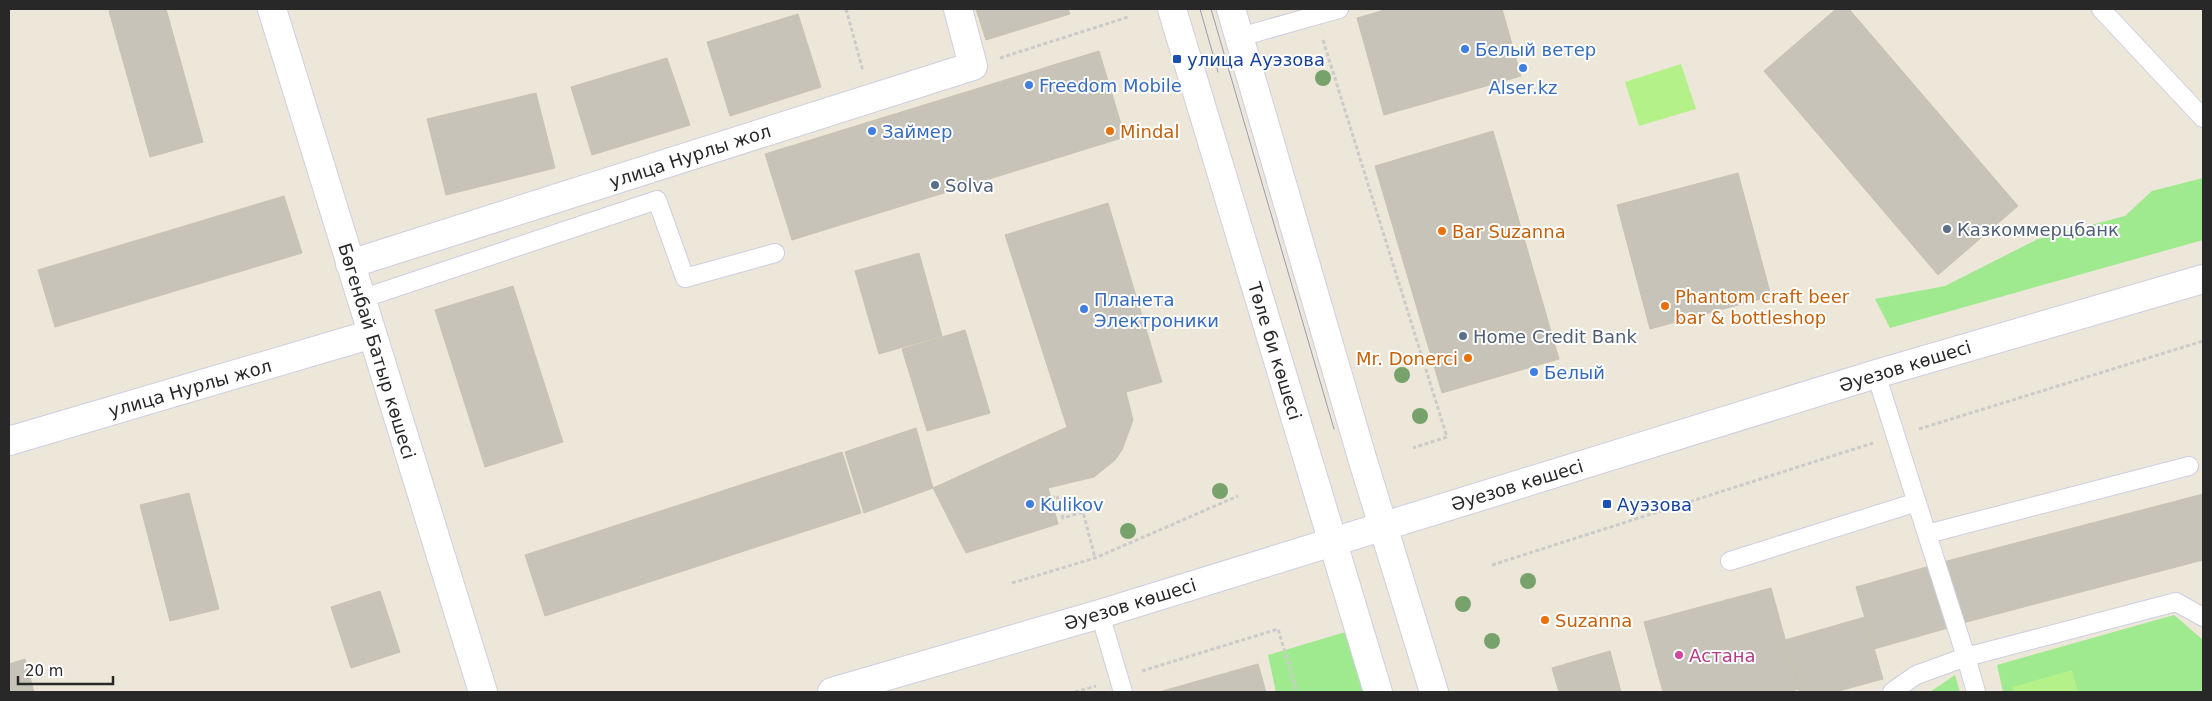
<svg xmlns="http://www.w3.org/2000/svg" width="2212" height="701" font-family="'DejaVu Sans',sans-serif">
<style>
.green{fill:#9fe98e}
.pitch{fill:#b4f188}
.building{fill:#c7c3b8;stroke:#c7c3b2}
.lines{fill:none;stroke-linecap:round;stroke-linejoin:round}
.lane-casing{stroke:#cdcee3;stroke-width:20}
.street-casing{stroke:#cdcee3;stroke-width:30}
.secondary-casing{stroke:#cdcee3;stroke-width:30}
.path{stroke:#cbcbcb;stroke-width:3;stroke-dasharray:4 2.5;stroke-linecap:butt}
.lane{stroke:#fff;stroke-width:18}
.street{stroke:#fff;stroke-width:28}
.secondary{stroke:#fff;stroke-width:28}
.tram{stroke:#9b9ab5;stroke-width:1}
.tree{fill:#77a26b}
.shop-dot{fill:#3f7fe0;stroke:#fff;stroke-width:2}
.transit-dot{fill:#1a4fb4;stroke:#fff;stroke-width:2}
.food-dot{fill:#e8710a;stroke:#fff;stroke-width:2}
.service-dot{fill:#5c6f8a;stroke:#fff;stroke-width:2}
.hotel-dot{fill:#d1479c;stroke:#fff;stroke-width:2}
.labels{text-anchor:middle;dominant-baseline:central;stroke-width:4;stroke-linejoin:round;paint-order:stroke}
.shop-label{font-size:18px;fill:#366cbe;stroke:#fff;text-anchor:start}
.transit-label{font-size:18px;fill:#164399;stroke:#fff;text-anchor:start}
.food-label{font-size:18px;fill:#c56008;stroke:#fff;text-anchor:start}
.street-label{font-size:18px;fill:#282828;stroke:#fff}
.service-label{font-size:18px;fill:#4e5e75;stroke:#fff;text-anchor:start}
.hotel-label{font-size:18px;fill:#b23c85;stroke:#fff;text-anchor:start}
</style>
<rect width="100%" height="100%" fill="#ece7d8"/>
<path class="green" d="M 2203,178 L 2203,240 L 1890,328 L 1875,299 L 1945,286 L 2038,239 L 2125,216 L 2152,191 Z
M 2174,615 L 2203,640 L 2203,692 L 2003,692 L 1997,665 Z
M 1359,628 L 1371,692 L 1276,692 L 1268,655 Z
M 1955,675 L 1960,692 L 1930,692 Z"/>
<path class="pitch" d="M 1681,64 L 1696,109 L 1639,126 L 1625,82 Z
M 2072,670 L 2078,692 L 2014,692 L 2012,687 Z"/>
<path class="building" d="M 117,9 L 166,9 L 203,142 L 150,157 L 109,11 Z
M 976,9 L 1068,9 L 1070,14 L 986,40 Z
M 1388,9 L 1502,9 L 1521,76 L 1384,115 L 1357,18 Z
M 1836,9 L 1849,9 L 2018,206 L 1938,275 L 1764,71 Z
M 798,14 L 821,87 L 730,116 L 707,42 Z
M 1099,51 L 1125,137 L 792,240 L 765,154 Z
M 667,58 L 690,125 L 592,155 L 571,87 Z
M 536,93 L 555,168 L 446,195 L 427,119 Z
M 1493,131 L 1559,359 L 1442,393 L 1375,166 Z
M 1738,173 L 1771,296 L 1650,329 L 1617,205 Z
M 284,196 L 302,253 L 55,327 L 38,270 Z
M 1108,203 L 1162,382 L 1126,392 L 1133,420 L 1122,450 L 1115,460 L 1094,477 L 1048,488 L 1058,524 L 966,553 L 933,488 L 1067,427 L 1005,235 Z
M 919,253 L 942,336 L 879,354 L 855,271 Z
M 513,286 L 563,442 L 485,467 L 435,310 Z
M 965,330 L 990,413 L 927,431 L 902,349 Z
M 916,428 L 933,488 L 864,513 L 845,452 Z
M 842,452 L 861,513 L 545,616 L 525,555 Z
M 189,493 L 219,609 L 170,621 L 140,505 Z
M 2203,494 L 2203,560 L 1959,624 L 1943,562 Z
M 1930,566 L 1948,628 L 1874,649 L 1856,587 Z
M 1771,588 L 1799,689 L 1789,692 L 1663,692 L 1644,622 Z
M 380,591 L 400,652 L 351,668 L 331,607 Z
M 1865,617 L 1883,679 L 1835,692 L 1799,692 L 1785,640 Z
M 1610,651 L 1621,692 L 1559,692 L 1552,668 Z
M 25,659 L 34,692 L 9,692 L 9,664 Z
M 1258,664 L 1266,692 L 1159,692 Z"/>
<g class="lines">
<defs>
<path id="lane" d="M 2101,9 L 2203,118
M 1240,37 L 1339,9
M 361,299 L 657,200 L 685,278 L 775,253
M 1876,374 L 1966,657 L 2176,602 L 2203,617
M 1927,534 L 2189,466
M 1730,561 L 1917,502
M 1100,614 L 1123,692
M 1892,692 L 1916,675 L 1966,657 L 1976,692"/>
<path id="street" d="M 272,9 L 483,692
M 350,264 L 973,66 L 958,9
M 9,441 L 372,334"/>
<path id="secondary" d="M 1172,9 L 1378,692
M 1231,9 L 1363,461 L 1434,692
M 832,692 L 1100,614 L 1876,374 L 2203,279"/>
</defs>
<use href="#lane" class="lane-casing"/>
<use href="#street" class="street-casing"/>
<use href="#secondary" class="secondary-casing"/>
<path class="path" d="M 846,9 L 863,71
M 1323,40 L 1447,437 L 1413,448
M 1000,58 L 1128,17
M 1919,429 L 2203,341
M 1051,498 L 1057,496 L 1063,518 L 1083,512 L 1095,558
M 1492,565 L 1873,443
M 1012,583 L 1095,558 L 1238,496
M 1142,671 L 1278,629 L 1297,692
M 1075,692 L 1096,686"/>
<use href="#lane" class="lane"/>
<use href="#street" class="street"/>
<use href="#secondary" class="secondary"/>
<path class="tram" d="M 1200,9 L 1218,72
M 1211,9 L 1334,429"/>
</g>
<g class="tree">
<circle cx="1323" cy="78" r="8"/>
<circle cx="1402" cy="375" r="8"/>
<circle cx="1420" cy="416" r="8"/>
<circle cx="1220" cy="491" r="8"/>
<circle cx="1128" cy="531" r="8"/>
<circle cx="1528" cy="581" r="8"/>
<circle cx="1463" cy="604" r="8"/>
<circle cx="1492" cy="641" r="8"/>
</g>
<g class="shop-dot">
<circle cx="1465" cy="49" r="5"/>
<circle cx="1523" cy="68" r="5"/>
<circle cx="1029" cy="85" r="5"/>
<circle cx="872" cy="131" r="5"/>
<circle cx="1084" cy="309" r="5"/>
<circle cx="1534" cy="372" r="5"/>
<circle cx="1030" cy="504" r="5"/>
</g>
<g class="transit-dot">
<rect x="1172" y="54" width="10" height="10" rx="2.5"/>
<rect x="1602" y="499" width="10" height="10" rx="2.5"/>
</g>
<g class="food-dot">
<circle cx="1110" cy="131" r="5"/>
<circle cx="1442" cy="231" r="5"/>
<circle cx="1665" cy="306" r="5"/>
<circle cx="1468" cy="358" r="5"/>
<circle cx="1545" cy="620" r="5"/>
</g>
<g class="service-dot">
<circle cx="935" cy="185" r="5"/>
<circle cx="1947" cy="229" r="5"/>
<circle cx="1463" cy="336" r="5"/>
</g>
<circle class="hotel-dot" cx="1679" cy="655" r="5"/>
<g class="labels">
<g class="shop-label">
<text x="1475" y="49">Белый ветер</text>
<text x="1039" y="85">Freedom Mobile</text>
<text x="1523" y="87" text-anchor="middle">Alser.kz</text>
<text x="882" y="131">Займер</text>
<text x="1094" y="299">Планета<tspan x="1094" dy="21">Электроники</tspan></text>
<text x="1544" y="372">Белый</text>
<text x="1040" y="504">Kulikov</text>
</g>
<g class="transit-label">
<text x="1187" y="59">улица Ауэзова</text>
<text x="1617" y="504">Ауэзова</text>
</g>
<g class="food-label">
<text x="1120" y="131">Mindal</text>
<text x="1452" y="231">Bar Suzanna</text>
<text x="1675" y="296">Phantom craft beer<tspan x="1675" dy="21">bar &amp; bottleshop</tspan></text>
<text x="1458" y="358" text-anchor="end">Mr. Donerci</text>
<text x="1555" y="620">Suzanna</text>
</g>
<g class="street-label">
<text transform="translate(690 156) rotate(-18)">улица Нурлы жол</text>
<text transform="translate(377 351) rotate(73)">Бөгенбай Батыр көшесі</text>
<text transform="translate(1275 351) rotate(73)">Төле би көшесі</text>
<text transform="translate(1905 366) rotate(-17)">Әуезов көшесі</text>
<text transform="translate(190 388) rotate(-16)">улица Нурлы жол</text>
<text transform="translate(1517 485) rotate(-17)">Әуезов көшесі</text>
<text transform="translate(1130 604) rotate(-17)">Әуезов көшесі</text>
</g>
<g class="service-label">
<text x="945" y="185">Solva</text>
<text x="1957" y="229">Казкоммерцбанк</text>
<text x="1473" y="336">Home Credit Bank</text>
</g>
<g class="hotel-label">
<text x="1689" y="655">Астана</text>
</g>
</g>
<rect width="2212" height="701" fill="none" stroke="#282828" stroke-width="20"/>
<path d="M18 676v8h95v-8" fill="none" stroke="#282828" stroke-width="2.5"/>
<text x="25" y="676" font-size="15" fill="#282828" stroke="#ffffff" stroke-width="4" paint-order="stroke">20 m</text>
</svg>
